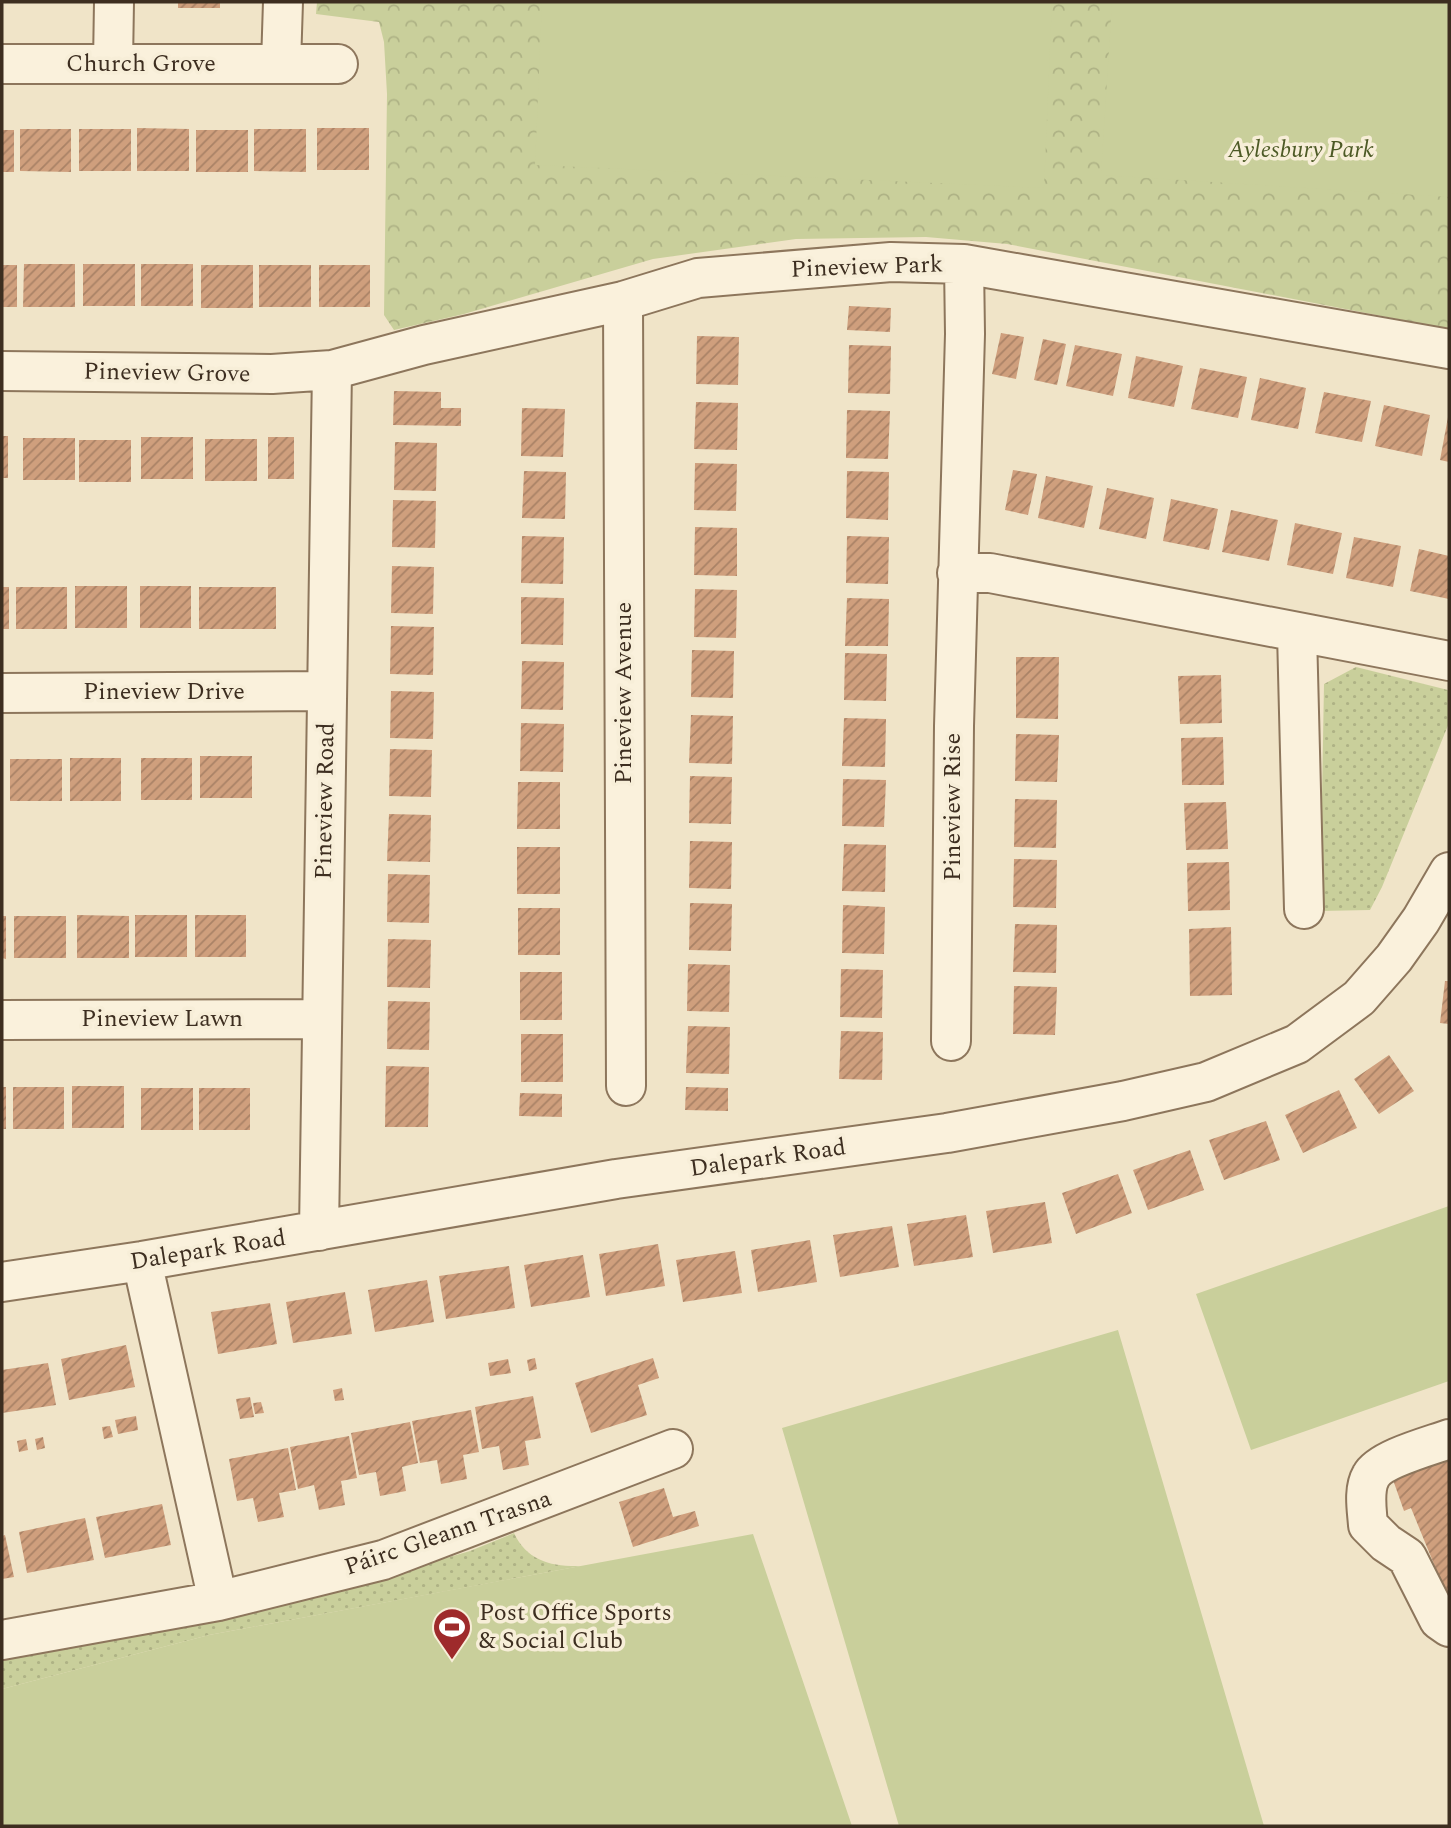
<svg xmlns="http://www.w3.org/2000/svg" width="1451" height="1828" font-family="Spectral,serif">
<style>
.grass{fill:url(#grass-dots)}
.park{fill:url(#park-crowns)}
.pitch{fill:#c9cf9b}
.building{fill:url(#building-hatch)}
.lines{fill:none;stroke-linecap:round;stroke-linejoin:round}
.minor-casing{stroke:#8d765c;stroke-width:42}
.minor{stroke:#faf1dc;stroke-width:38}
.labels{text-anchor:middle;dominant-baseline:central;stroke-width:7;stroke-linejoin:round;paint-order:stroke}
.street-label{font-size:24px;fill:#3d2e20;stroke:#f7eed8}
.park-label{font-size:24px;font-style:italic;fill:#4d5a26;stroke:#f7eed8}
.poi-label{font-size:24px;fill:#3d2e20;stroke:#f7eed8;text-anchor:start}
</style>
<defs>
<pattern id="grass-dots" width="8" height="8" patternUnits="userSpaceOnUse" patternTransform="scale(1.75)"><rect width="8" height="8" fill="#c9cf9b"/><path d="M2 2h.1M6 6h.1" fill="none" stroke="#aeb285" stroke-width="1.8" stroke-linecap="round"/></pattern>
<pattern id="park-crowns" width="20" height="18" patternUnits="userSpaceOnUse" patternTransform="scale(1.75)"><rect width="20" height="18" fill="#c9cf9b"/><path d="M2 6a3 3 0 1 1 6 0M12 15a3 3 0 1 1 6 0" fill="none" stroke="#aeb285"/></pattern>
<pattern id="building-hatch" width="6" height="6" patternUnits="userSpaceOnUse" patternTransform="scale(1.75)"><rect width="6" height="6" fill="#cf9f7d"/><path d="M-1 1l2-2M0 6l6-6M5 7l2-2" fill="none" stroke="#a98266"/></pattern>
</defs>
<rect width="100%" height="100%" fill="#f0e4c8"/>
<path class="grass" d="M 1356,667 L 1448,690 L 1449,723 L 1382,887 L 1370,910 L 1320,911 L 1324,684 Z
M 514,1533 C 527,1561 552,1567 581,1566 L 209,1635 L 2,1689 L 2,1657 L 368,1581 L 470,1551 Z"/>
<path class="park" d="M 317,2 L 1449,2 L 1449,329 L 1007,244 L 926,237 L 796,239 L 653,259 L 464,314 L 394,330 L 384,315 L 387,94 L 384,42 L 379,22 L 316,14 Z"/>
<path class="pitch" d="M 542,2 L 1052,2 L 1044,188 L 535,165 Z
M 1112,2 L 1449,2 L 1449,197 L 1101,175 Z
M 1449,1206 L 1449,1381 L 1251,1450 L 1196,1294 Z
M 1118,1330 L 1264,1826 L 899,1826 L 782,1428 Z
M 753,1534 L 852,1826 L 2,1826 L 2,1689 L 209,1635 Z"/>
<path class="building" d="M 178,2 L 220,2 L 220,8 L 178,8 Z
M 137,128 L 189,129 L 189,171 L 137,171 Z
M 317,128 L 369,128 L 369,170 L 317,170 Z
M 20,129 L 71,129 L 71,172 L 20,171 Z
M 79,129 L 131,129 L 131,171 L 79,171 Z
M 254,129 L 306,129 L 306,172 L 254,171 Z
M 2,130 L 14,130 L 14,172 L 2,172 Z
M 196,130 L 248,130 L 248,172 L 196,172 Z
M 24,264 L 75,264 L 75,307 L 23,307 Z
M 83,264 L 135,264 L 135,306 L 83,306 Z
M 141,264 L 193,264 L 193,306 L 141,306 Z
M 2,265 L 17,265 L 17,307 L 2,307 Z
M 201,265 L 253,265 L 253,308 L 201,308 Z
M 259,265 L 311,265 L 311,307 L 259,307 Z
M 319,265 L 370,265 L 370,307 L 319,307 Z
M 849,306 L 891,308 L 890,332 L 847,330 Z
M 1001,333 L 1024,337 L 1016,379 L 992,374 Z
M 697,336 L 739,337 L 738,385 L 696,384 Z
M 1043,339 L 1066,344 L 1057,385 L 1034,380 Z
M 849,345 L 891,346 L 890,394 L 848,393 Z
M 1075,345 L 1122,354 L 1113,396 L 1066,386 Z
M 1136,356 L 1183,366 L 1174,407 L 1128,398 Z
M 1200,368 L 1247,377 L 1238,418 L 1191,409 Z
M 1260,378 L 1306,388 L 1298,429 L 1251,420 Z
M 394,391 L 441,392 L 441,408 L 461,408 L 461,426 L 393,425 Z
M 1324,392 L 1371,401 L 1362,442 L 1315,433 Z
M 696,402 L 738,403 L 737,450 L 694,449 Z
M 1384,405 L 1430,415 L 1422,456 L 1375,446 Z
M 522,408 L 565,409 L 563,457 L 521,456 Z
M 847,410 L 890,411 L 888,459 L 846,458 Z
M 1448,417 L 1449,417 L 1449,462 L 1440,460 Z
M 2,436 L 8,436 L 8,478 L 2,478 Z
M 141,437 L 193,437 L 193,479 L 141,479 Z
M 268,437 L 294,437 L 294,479 L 268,479 Z
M 23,438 L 75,438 L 75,480 L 23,480 Z
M 205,439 L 257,439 L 257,481 L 205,481 Z
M 79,440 L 131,440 L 131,482 L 79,482 Z
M 395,442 L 437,443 L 436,491 L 394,490 Z
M 695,463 L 737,464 L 736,511 L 694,510 Z
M 1013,470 L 1037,474 L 1028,515 L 1005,510 Z
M 524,471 L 566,472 L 565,519 L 522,518 Z
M 847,471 L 889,472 L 888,520 L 846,518 Z
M 1046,476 L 1093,486 L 1084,528 L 1038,518 Z
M 1107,488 L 1154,498 L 1146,539 L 1099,529 Z
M 1171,499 L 1218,509 L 1209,550 L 1163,541 Z
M 393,500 L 436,501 L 435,548 L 392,547 Z
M 1231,510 L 1278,520 L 1269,561 L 1222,552 Z
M 1295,523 L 1342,533 L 1333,574 L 1287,565 Z
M 695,527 L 737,528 L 737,576 L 694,575 Z
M 522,536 L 564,537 L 563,584 L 521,583 Z
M 847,536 L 889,537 L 888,584 L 846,583 Z
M 1354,537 L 1401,546 L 1393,587 L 1346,578 Z
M 1419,549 L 1449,556 L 1449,599 L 1410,591 Z
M 392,566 L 434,567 L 433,614 L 391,613 Z
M 75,586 L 127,586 L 127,628 L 75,628 Z
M 140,586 L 191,586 L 191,628 L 140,628 Z
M 2,587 L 9,587 L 9,629 L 2,629 Z
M 16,587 L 67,587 L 67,629 L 16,629 Z
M 199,587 L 276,587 L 276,629 L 199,629 Z
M 695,589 L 737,590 L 736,638 L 694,637 Z
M 521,597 L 564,598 L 563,645 L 521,644 Z
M 847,598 L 889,599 L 888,646 L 845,646 Z
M 391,626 L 434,627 L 433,675 L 390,674 Z
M 692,650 L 734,651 L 733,698 L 691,697 Z
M 845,653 L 887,654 L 886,701 L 844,700 Z
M 1016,657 L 1059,657 L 1058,719 L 1016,718 Z
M 522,661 L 564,662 L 563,710 L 521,709 Z
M 1221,675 L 1222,723 L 1180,724 L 1178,676 Z
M 391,691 L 434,692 L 433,739 L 390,738 Z
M 691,715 L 733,716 L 732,764 L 689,763 Z
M 844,718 L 886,719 L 885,767 L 842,766 Z
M 521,723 L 564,724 L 563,772 L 520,771 Z
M 1016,734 L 1059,735 L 1057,782 L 1015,781 Z
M 1223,737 L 1224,785 L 1182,785 L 1181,738 Z
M 390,749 L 432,750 L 431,797 L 389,796 Z
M 200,756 L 252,756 L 252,798 L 200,798 Z
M 70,758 L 121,758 L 121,801 L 70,801 Z
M 141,758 L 192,758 L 192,800 L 141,800 Z
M 10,759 L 62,759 L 62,801 L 10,801 Z
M 690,776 L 732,777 L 731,824 L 689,823 Z
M 843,779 L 886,780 L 884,827 L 842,826 Z
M 518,782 L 560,782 L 560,829 L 517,829 Z
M 1015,799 L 1057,800 L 1056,848 L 1014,847 Z
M 1226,802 L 1228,849 L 1186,850 L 1184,803 Z
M 389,814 L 431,815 L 430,862 L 387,861 Z
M 690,841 L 732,842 L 731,889 L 689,888 Z
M 844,844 L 886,845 L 885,892 L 842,891 Z
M 517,847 L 560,847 L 560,894 L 517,894 Z
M 1014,859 L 1057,860 L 1056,908 L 1013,907 Z
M 1229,862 L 1230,910 L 1188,911 L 1187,863 Z
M 388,874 L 430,875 L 429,923 L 387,922 Z
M 690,903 L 732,904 L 731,951 L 689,950 Z
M 843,905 L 885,907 L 884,954 L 842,953 Z
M 518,908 L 560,908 L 560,955 L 518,955 Z
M 77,915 L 129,916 L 129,958 L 77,958 Z
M 135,915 L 187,915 L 187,957 L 135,957 Z
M 195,915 L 246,915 L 246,957 L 195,957 Z
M 2,916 L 6,916 L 6,959 L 2,958 Z
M 14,916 L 66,916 L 66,958 L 14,958 Z
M 1015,924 L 1057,925 L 1056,973 L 1013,972 Z
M 1231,927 L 1232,995 L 1190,996 L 1189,929 Z
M 388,939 L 431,940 L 430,988 L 387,987 Z
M 688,964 L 730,965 L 729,1012 L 687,1011 Z
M 841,969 L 883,970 L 882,1018 L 840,1017 Z
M 520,972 L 562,972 L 562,1020 L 520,1020 Z
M 1445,981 L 1449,981 L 1449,1024 L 1440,1023 Z
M 1014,986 L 1057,987 L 1055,1035 L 1013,1034 Z
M 388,1001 L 430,1002 L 429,1050 L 387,1049 Z
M 688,1026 L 730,1027 L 729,1074 L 686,1073 Z
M 841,1031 L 883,1032 L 882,1080 L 839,1079 Z
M 521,1034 L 563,1034 L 563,1082 L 521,1082 Z
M 1389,1055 L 1414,1091 L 1379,1114 L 1354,1079 Z
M 386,1066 L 429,1067 L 428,1127 L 385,1127 Z
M 72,1086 L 124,1086 L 124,1128 L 72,1128 Z
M 2,1087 L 6,1087 L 6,1129 L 2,1129 Z
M 13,1087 L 64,1087 L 64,1129 L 13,1129 Z
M 686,1087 L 728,1088 L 728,1111 L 685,1110 Z
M 141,1088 L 193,1088 L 193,1130 L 141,1130 Z
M 199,1088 L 250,1088 L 250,1130 L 199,1130 Z
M 1339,1090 L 1357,1128 L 1303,1153 L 1285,1115 Z
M 520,1093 L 562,1094 L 562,1117 L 519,1116 Z
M 1266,1121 L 1280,1160 L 1224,1180 L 1209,1140 Z
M 1190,1150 L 1204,1190 L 1148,1210 L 1133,1170 Z
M 1118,1174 L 1132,1213 L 1076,1234 L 1062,1193 Z
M 1045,1202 L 1052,1243 L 993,1253 L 986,1211 Z
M 966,1215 L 973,1257 L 914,1266 L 907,1224 Z
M 892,1226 L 899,1267 L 840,1277 L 833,1235 Z
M 810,1240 L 817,1282 L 758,1292 L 751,1250 Z
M 658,1244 L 665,1286 L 606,1296 L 599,1254 Z
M 735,1251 L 742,1293 L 683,1302 L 676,1260 Z
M 583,1255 L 590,1297 L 531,1307 L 524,1265 Z
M 509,1266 L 515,1308 L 446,1319 L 439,1276 Z
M 427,1280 L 434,1322 L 375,1332 L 368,1290 Z
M 345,1292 L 352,1334 L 293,1343 L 286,1302 Z
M 270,1303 L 277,1344 L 218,1354 L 211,1312 Z
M 126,1345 L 135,1387 L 69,1400 L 61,1359 Z
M 535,1358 L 537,1369 L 529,1371 L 527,1360 Z
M 653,1358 L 659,1378 L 638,1385 L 647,1415 L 591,1433 L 575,1383 Z
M 508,1359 L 511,1373 L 490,1376 L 488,1363 Z
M 48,1363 L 56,1405 L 2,1413 L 2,1370 Z
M 342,1388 L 344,1400 L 335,1401 L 333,1390 Z
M 533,1396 L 541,1438 L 525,1441 L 529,1465 L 503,1470 L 499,1446 L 482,1449 L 475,1407 Z
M 250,1397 L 254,1417 L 240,1419 L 236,1399 Z
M 261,1402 L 264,1413 L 255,1414 L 253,1403 Z
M 471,1410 L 479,1452 L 463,1455 L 467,1479 L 441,1484 L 437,1460 L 420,1463 L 412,1421 Z
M 136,1416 L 138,1430 L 118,1434 L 115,1420 Z
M 410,1422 L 418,1463 L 402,1467 L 406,1491 L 380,1496 L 376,1472 L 359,1475 L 351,1433 Z
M 110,1426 L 113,1437 L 104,1439 L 102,1427 Z
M 349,1436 L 357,1478 L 341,1481 L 345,1505 L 319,1510 L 314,1485 L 298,1489 L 290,1447 Z
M 43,1437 L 45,1448 L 37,1450 L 35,1439 Z
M 26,1439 L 28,1450 L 19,1452 L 17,1441 Z
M 288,1448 L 296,1490 L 279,1493 L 284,1517 L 258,1522 L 253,1498 L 237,1501 L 229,1459 Z
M 1449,1455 L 1449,1595 L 1447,1596 L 1411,1508 L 1404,1511 L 1392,1477 Z
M 664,1488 L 673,1517 L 695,1511 L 699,1526 L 633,1547 L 619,1502 Z
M 162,1504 L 171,1545 L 105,1558 L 96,1517 Z
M 85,1518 L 94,1560 L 27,1573 L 19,1532 Z
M 5,1535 L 14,1577 L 2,1579 L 2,1536 Z"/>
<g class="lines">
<defs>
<path id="minor" d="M 113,63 L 114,2
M 2,64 L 338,64
M 281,64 L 283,2
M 623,301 L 626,1086
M 2,371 L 272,374 L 332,370 L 424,345 L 623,301 L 698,278 L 891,262 L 964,264 L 1449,349
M 957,573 L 990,573 L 1449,661
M 1297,633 L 1304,909
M 2,693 L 326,691
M 2,1020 L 322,1019
M 951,1041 L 954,726 L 965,334 L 964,264
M 319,1231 L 332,370
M 142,1261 L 218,1601
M 2,1282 L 142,1261 L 616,1179 L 947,1133 L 1123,1101 L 1206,1082 L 1297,1044 L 1359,998 L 1394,958 L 1421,920 L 1449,872
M 1449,1439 C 1430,1446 1380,1459 1371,1476 C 1363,1490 1367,1510 1368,1525 L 1386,1543 L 1407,1557 L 1439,1620 L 1449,1627
M 2,1640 L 218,1601 L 383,1560 L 673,1449"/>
</defs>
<use href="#minor" class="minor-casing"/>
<use href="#minor" class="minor"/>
</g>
<defs>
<symbol id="stadium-pin" viewBox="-11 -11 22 30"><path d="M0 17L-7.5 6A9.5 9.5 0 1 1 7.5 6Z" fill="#9e2a2b" stroke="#f7eed8"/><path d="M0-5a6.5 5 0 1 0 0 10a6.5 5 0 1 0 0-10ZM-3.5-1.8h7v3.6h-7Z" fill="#fff"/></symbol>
</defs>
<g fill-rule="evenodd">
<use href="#stadium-pin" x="430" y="1605" width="44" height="60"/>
</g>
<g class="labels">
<g class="street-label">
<text x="141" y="64">Church Grove</text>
<text transform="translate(867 267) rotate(-2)">Pineview Park</text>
<text transform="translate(167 373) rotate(1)">Pineview Grove</text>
<text x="164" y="692">Pineview Drive</text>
<text transform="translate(624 693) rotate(-90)">Pineview Avenue</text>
<text transform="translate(325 801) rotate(-89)">Pineview Road</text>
<text transform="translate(953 807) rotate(-90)">Pineview Rise</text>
<text x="162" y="1019">Pineview Lawn</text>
<text transform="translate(768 1158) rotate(-8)">Dalepark Road</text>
<text transform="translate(208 1250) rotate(-9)">Dalepark Road</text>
<text transform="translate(448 1533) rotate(-19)">Páirc Gleann Trasna</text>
</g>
<g class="park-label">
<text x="1301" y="150">Aylesbury Park</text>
</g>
<g class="poi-label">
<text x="479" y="1613">Post Office Sports<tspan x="479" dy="28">&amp; Social Club</tspan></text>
</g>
</g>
<rect width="1451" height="1828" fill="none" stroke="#3d2e20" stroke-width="7"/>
</svg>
